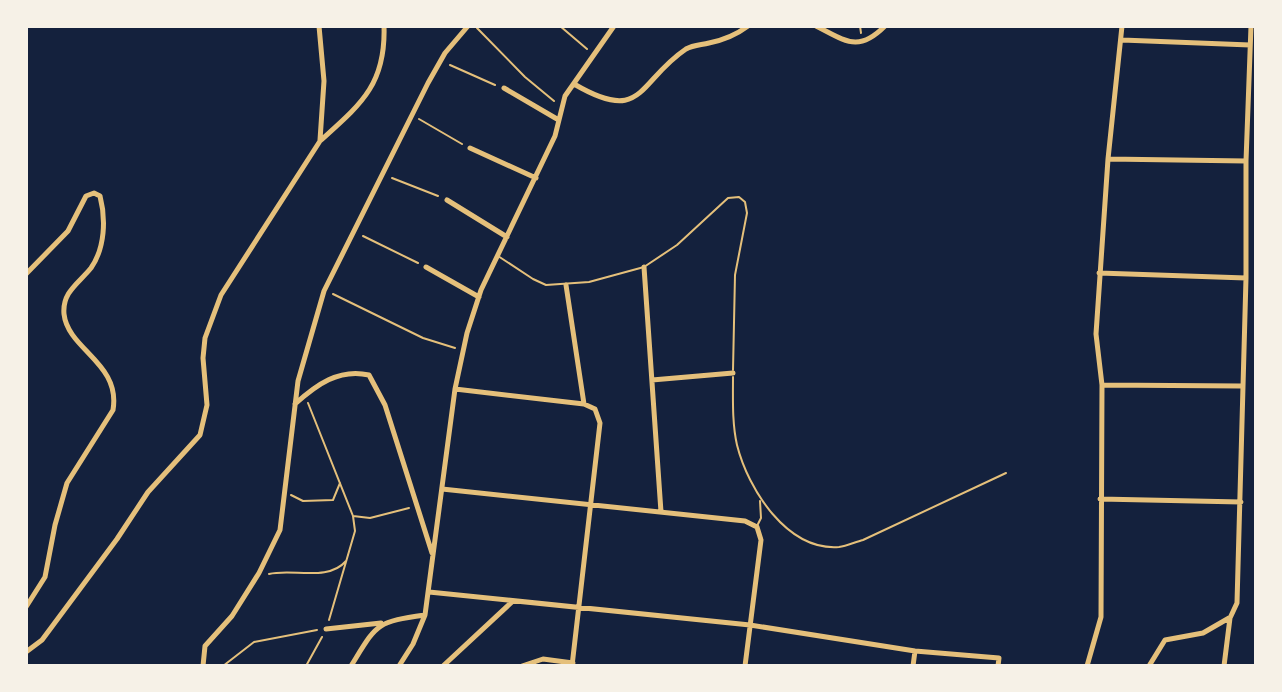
<svg xmlns="http://www.w3.org/2000/svg" width="1282" height="692" font-family="'Libre Baskerville',serif">
<style>
.lines{fill:none;stroke-linecap:round;stroke-linejoin:round}
.path{stroke:#e5c07b;stroke-width:2}
.service{stroke:#e5c07b;stroke-width:2}
.minor{stroke:#e5c07b;stroke-width:5}
</style>
<rect width="100%" height="100%" fill="#14213d"/>
<g class="lines">
<path class="path" d="M 560,26 L 587,49
M 860,26 L 861,33
M 477,28 L 525,77 L 554,101
M 450,65 L 495,85
M 419,119 L 462,144
M 392,178 L 438,196
M 363,236 L 418,263
M 333,294 L 423,338 L 455,348
M 308,403 L 353,516 L 355,531 L 329,620
M 291,495 L 303,501 L 333,500 L 340,483
M 353,516 L 370,518 L 409,508
M 269,574 C 292,568 328,582 346,561
M 223,666 L 254,642 L 317,630
M 306,666 L 322,637"/>
<path class="service" d="M 498,256 L 533,279 L 546,285 L 589,282 L 644,267 L 677,245 L 728,198 L 739,197 L 745,202 L 747,213 L 735,275 L 733,370
M 733,377 C 733,399 732,423 737,445 C 748,489 787,551 839,547 C 847,546 855,542 863,540 L 1006,473
M 757,526 L 761,518 L 760,501"/>
<path class="minor" d="M 319,26 L 324,81 L 320,140
M 816,26 C 846,41 858,53 885,26
M 1122,40 L 1250,45
M 574,84 C 644,125 637,82 686,49 C 693,45 701,45 709,43 C 724,40 736,35 748,26
M 504,88 L 557,119
M 470,148 L 536,178
M 1108,159 L 1246,161
M 447,200 L 507,237
M 426,267 L 479,297
M 644,267 L 661,512
M 1099,273 L 1246,278
M 26,274 L 68,231 L 86,196 L 94,193 L 100,196 C 106,219 105,248 91,268 C 79,283 62,292 64,314 C 68,350 121,363 113,410 L 67,483 L 55,525 L 45,577 L 26,607
M 566,285 L 584,404
M 652,380 L 733,373
M 1102,385 L 1241,386
M 455,389 L 584,404 L 595,409 L 600,423 L 572,666
M 295,404 C 316,385 339,368 369,375 L 385,405 L 432,553
M 442,489 L 745,521 L 757,527 L 761,540 L 745,666
M 1100,499 L 1241,502
M 429,592 L 750,625 L 915,651 L 999,658 L 998,666
M 326,629 L 381,623
M 26,652 L 42,640 L 117,539 L 148,492 L 200,435 L 207,405 L 203,358 L 205,338 L 221,295 L 320,141 C 360,105 386,85 384,26
M 203,666 L 205,646 L 232,616 L 259,573 L 280,530 L 298,381 L 324,291 L 428,83 L 445,53 L 468,26
M 351,666 C 377,624 375,622 425,615
M 399,666 L 413,644 L 425,615 L 455,389 L 467,333 L 481,290 L 555,136 L 565,96 L 614,26
M 443,666 L 513,601
M 522,666 L 543,659 L 573,663
M 913,666 L 915,651
M 1087,666 L 1101,617 L 1102,385 L 1096,334 L 1108,159 L 1122,26
M 1149,666 L 1165,640 L 1203,633 L 1229,618
M 1224,666 L 1230,618 L 1237,603 L 1246,278 L 1246,161 L 1251,26"/>
</g>
<rect width="1282" height="692" fill="none" stroke="#f6f1e7" stroke-width="56"/>
</svg>
